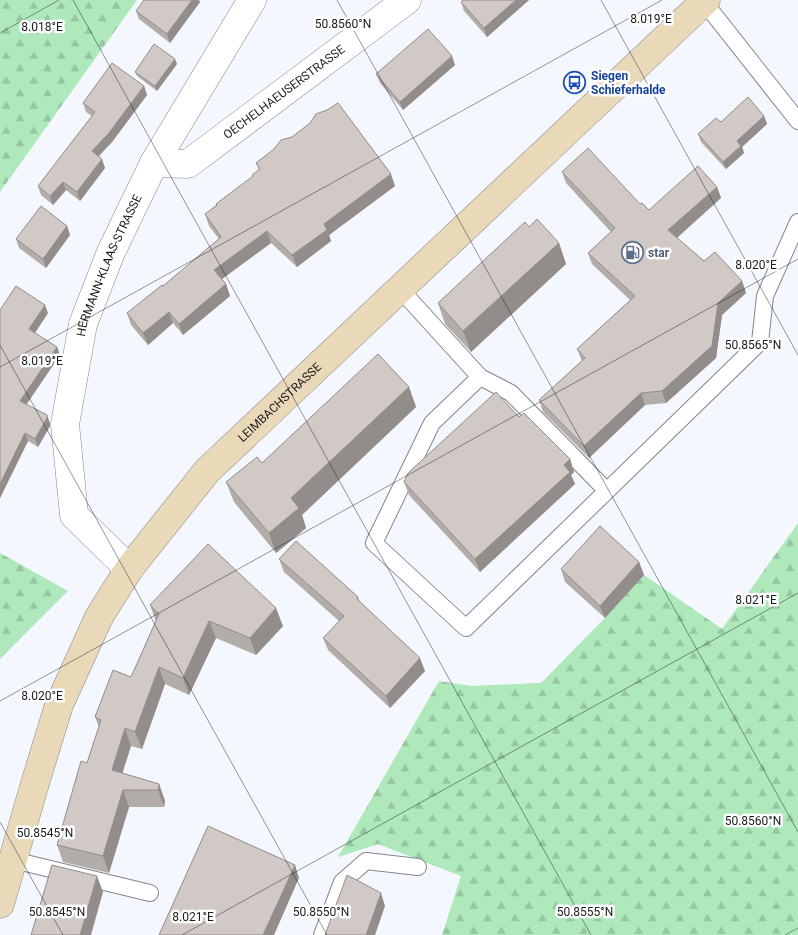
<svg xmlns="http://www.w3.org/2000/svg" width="798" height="935" font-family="Roboto,sans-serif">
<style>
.forest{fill:url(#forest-firs)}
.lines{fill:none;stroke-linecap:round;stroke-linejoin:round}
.service-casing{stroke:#84868c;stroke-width:18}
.minor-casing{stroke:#84868c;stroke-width:29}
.secondary-casing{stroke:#84868c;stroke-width:29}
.service{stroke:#fff;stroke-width:16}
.minor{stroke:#fff;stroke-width:28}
.secondary{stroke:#ead9b9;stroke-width:28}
.wall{fill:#b3ada9}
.shaded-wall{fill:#928d8a}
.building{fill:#d0c9c5;stroke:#928d8a}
.ticks{fill:none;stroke:#1b1c1e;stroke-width:1;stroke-opacity:0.45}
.labels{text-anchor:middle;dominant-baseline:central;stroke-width:5;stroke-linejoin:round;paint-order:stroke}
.transit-label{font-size:12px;font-weight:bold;fill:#164399;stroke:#fff;text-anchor:start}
.street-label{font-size:12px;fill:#1b1c1e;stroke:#fff}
.service-label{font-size:12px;font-weight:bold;fill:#4e5e75;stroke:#fff;text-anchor:start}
.ticks-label{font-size:12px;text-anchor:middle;fill:#1b1c1e;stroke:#fff;stroke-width:5;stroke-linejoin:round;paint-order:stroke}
</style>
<defs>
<pattern id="forest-firs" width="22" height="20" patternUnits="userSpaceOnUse" patternTransform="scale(1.25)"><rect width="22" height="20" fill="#aee8bb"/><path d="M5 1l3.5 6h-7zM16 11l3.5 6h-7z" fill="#95c6a0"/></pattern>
</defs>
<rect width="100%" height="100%" fill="#f4f7fd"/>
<path class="forest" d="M 0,0 L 137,0 L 0,192 Z
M 798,523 L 798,935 L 442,935 L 461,876 L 378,844 L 338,857 L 439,681 L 471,686 L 541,683 L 605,618 L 644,575 L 722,629 Z
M 0,553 L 68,591 L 0,659 Z"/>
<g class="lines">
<defs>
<path id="service" d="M 704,2 L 798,121
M 400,289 L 480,377 L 511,393 L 607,491
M 480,377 L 432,423 L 374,543 L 466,628 L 760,342 L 765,296 L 798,222
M 13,860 L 150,893
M 322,935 L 342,882 L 366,861 L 418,867"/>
<g id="minor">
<path id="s1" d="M 154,163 L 188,164 L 407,0"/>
<path id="s2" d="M 129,569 L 74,515 L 65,424 L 83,324 L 111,252 L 154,163 L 252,0"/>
</g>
<g id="secondary">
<path id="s3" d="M 0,904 L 36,780 L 59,705 L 99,617 L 129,569 L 207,471 L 706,0"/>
</g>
</defs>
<use href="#service" class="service-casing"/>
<use href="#minor" class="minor-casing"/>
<use href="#secondary" class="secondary-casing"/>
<use href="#service" class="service"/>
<use href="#minor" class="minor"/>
<use href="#secondary" class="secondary"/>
</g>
<path class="wall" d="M 529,0 L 487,37 L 464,11 L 461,2 Z
M 200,2 L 170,43 L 139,19 L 136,11 Z
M 177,64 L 157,91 L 137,76 L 135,72 Z
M 455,65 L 403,110 L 380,83 L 376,74 Z
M 144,86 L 147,95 L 112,142 L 99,156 L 105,168 L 80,201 L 66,190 L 53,205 L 41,195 L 38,186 L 92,116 L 86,112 L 83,103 Z
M 764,116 L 767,124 L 742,147 L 744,153 L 726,169 L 701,142 L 698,134 L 721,122 Z
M 256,163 L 395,186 L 329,235 L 331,241 L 297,267 L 271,243 L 222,279 L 226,284 L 230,296 L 183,335 L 173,323 L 148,345 L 131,325 L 127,313 L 163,286 L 219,239 L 209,226 L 205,214 L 253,177 L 252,175 L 259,170 Z
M 562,172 L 640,204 L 649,210 L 717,187 L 721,198 L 677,238 L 704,261 L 742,281 L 746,293 L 722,315 L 716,358 L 666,403 L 645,405 L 589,458 L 543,412 L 539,400 L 582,361 L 577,349 L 630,300 L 592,264 L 588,253 L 611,232 L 566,183 Z
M 67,226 L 70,235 L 46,268 L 19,248 L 16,239 Z
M 529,227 L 559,243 L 566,264 L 471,352 L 445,324 L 438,303 Z
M 0,310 L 48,313 L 35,333 L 57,347 L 60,355 L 27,404 L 50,423 L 50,426 L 38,447 L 28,441 L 0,498 Z
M 409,387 L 416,407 L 302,515 L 306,528 L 276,553 L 234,502 L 226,482 L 262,463 Z
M 519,417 L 570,459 L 574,472 L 571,475 L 575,484 L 480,572 L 409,495 L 404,482 Z
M 279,559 L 358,597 L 360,602 L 425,671 L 390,708 L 328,650 L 323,638 L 339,621 L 284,572 Z
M 639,562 L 644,575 L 605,618 L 565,582 L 561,569 Z
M 150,605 L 283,626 L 256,655 L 216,638 L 189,695 L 165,684 L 142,749 L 131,746 L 122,773 L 159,784 L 165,801 L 164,807 L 129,807 L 109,873 L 63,862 L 57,845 L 87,763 L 99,727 L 95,717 L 131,677 L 156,622 Z"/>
<path class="shaded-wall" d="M 192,0 L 199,0 L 200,2 L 170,43 L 167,34 Z
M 516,0 L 529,0 L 487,37 L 484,28 Z
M 452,56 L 455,65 L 403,110 L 400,102 Z
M 175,59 L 177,64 L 157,91 L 155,86 Z
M 144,86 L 147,95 L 112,142 L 95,160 L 92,151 Z
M 764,116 L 767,124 L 742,147 L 744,153 L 726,169 L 723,162 L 737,141 Z
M 102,159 L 105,168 L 80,201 L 77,192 Z
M 391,174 L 395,186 L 329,235 L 331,241 L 297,267 L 292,255 L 324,224 Z
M 63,182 L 66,190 L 53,205 L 50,196 Z
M 717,187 L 721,198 L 672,242 L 668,230 Z
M 67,226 L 70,235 L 46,268 L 43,259 Z
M 267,231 L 271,243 L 218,282 L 214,270 Z
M 559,243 L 566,264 L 471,352 L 463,331 Z
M 742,281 L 746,293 L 722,315 L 716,358 L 666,403 L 662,391 L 718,303 Z
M 226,284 L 230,296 L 183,335 L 179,324 Z
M 45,305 L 48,313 L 32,337 L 29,329 Z
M 169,312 L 173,323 L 148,345 L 143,333 Z
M 57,347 L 60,355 L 23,409 L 20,401 Z
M 409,387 L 416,407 L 302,515 L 306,528 L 276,553 L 269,533 L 291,498 Z
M 641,393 L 645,405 L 589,458 L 584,446 Z
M 47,415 L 50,423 L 50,426 L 38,447 L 35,439 Z
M 25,433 L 28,441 L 0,498 L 0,484 Z
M 570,459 L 574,472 L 571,475 L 575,484 L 480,572 L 475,559 Z
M 639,562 L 644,575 L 605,618 L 600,606 Z
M 276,608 L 283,626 L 256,655 L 250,638 Z
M 209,621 L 216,638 L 189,695 L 183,678 Z
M 420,658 L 425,671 L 390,708 L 386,696 Z
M 159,667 L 165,684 L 142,749 L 135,732 Z
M 125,728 L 131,746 L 118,787 L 112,770 Z
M 159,784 L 165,801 L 164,807 L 158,790 Z
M 123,790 L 129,807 L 109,873 L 103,856 Z
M 295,865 L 299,878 L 274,935 L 263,935 Z
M 97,876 L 103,892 L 91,935 L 80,935 Z
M 381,893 L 385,906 L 375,935 L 366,935 Z"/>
<path class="building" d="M 144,0 L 192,0 L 167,34 L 136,11 Z
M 463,0 L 516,0 L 484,28 L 461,2 Z
M 428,29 L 452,56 L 400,102 L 376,74 Z
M 154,44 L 175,59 L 155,86 L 135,72 Z
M 112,63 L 144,86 L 109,133 L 92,151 L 102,159 L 77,192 L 63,182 L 50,196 L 38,186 L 95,112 L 83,103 Z
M 748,97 L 764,116 L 737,141 L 741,146 L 723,162 L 698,134 L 716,118 L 721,122 Z
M 338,103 L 391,174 L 324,224 L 327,230 L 292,255 L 267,231 L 214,270 L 226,284 L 179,324 L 169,312 L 143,333 L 127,313 L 162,285 L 163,286 L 221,237 L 205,214 L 217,205 L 216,204 L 253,176 L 252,175 L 260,169 L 256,163 L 274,149 L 281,140 L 292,137 L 310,123 L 316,114 L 327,110 Z
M 588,148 L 640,204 L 642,203 L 649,210 L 698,166 L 717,187 L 668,230 L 704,261 L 715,252 L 742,281 L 718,303 L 712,346 L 662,391 L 641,393 L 584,446 L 539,400 L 585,358 L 577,349 L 635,296 L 588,253 L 615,228 L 562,172 Z
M 41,206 L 67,226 L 43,259 L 16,239 Z
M 537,219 L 559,243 L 463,331 L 438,303 L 525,222 L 529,227 Z
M 16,286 L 45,305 L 29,329 L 57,347 L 20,401 L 47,415 L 47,418 L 35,439 L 25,433 L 0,484 L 0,310 Z
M 378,354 L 409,387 L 291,498 L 299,508 L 269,533 L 226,482 L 257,457 L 262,463 Z
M 496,392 L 519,417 L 524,413 L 570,459 L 564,465 L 570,472 L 475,559 L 404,482 L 408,473 Z
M 600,526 L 639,562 L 600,606 L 561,569 Z
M 296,541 L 358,597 L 357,599 L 420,658 L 386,696 L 323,638 L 344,616 L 279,559 Z
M 208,544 L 276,608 L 250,638 L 209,621 L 183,678 L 159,667 L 135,732 L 125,728 L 112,770 L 159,784 L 158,790 L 123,790 L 103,856 L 57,845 L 81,761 L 87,763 L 101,720 L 95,717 L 113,670 L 131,677 L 159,614 L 150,605 Z
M 208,826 L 295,865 L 263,935 L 159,935 Z
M 52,865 L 97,876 L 80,935 L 31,935 Z
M 347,875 L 381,893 L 366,935 L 325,935 Z"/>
<path class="ticks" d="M 73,0 L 591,935M 337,0 L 798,832M 601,0 L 798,355M 0,33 L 59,0M 0,345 L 327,935M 0,367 L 662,0M 0,701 L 798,259M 0,822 L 63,935M 182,935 L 798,593M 785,935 L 798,928"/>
<defs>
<symbol id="bus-ring" viewBox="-11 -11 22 22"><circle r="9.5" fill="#fff" stroke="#1a4fb4" stroke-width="1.5"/><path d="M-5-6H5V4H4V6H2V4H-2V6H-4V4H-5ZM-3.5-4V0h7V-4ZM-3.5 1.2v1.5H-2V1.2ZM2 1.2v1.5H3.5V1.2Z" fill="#1a4fb4"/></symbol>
<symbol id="fuel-ring" viewBox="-11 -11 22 22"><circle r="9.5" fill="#fff" stroke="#5c6f8a" stroke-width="1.5"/><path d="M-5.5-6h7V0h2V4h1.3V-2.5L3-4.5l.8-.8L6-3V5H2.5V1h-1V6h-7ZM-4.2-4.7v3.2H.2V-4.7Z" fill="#5c6f8a"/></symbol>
</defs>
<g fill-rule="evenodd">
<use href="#bus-ring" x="562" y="70" width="25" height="25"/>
<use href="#fuel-ring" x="620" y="240" width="25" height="25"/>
</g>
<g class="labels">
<g class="transit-label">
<text x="591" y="76">Siegen<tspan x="591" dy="14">Schieferhalde</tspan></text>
</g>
<g class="street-label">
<text stroke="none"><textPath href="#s1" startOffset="154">OECHELHAEUSERSTRASSE</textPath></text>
<text stroke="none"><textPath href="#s2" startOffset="334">HERMANN-KLAAS-STRASSE</textPath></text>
<text stroke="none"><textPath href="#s3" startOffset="586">LEIMBACHSTRASSE</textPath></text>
</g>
<g class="service-label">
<text x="648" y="253">star</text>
</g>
</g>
<g class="ticks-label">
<text x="651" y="23">8.019°E</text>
<text x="343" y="28">50.8560°N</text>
<text x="42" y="31">8.018°E</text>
<text x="756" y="269">8.020°E</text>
<text x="753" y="349">50.8565°N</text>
<text x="42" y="365">8.019°E</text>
<text x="756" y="604">8.021°E</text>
<text x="42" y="700">8.020°E</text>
<text x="753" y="825">50.8560°N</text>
<text x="45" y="837">50.8545°N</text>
<text x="57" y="916">50.8545°N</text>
<text x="321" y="916">50.8550°N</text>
<text x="585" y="916">50.8555°N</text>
<text x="193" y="921">8.021°E</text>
</g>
</svg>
